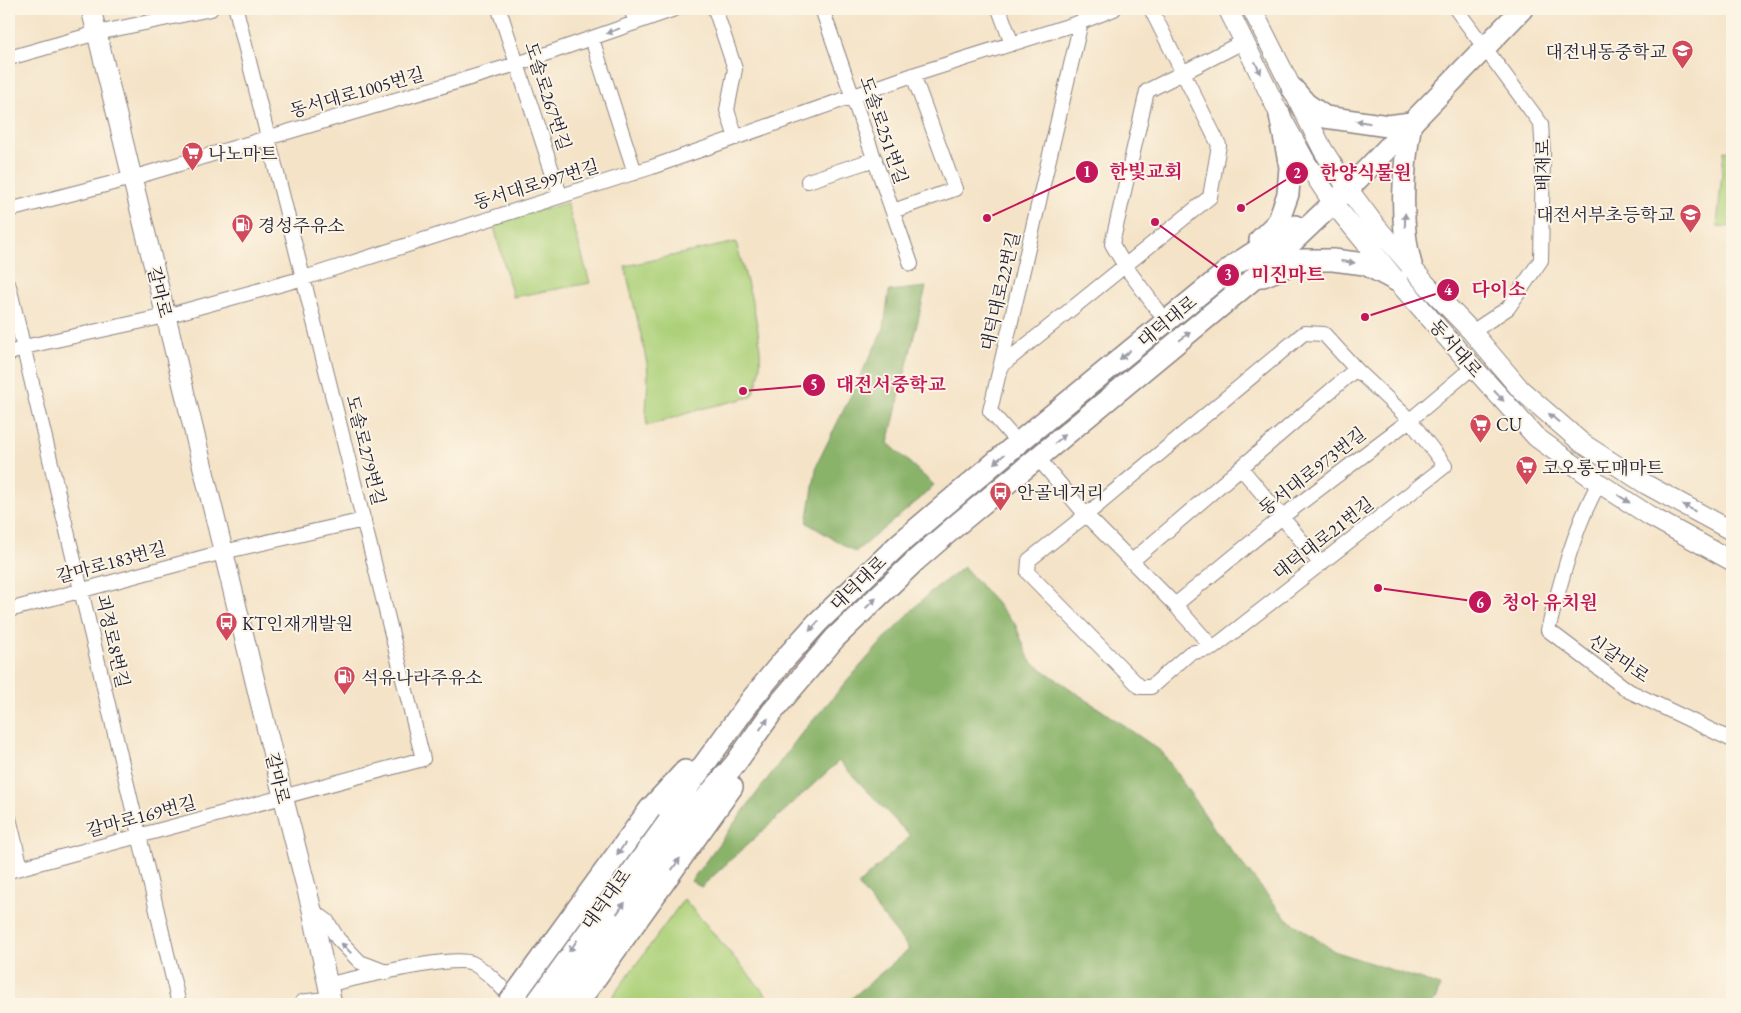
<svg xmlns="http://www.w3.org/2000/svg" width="1741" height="1013" font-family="'EB Garamond','Noto Serif KR',serif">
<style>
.green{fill:#add17a;stroke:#687a5a}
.forest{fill:#8ab36a;stroke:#566a52}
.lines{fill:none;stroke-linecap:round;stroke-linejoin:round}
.street-casing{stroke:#8b8281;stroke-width:16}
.secondary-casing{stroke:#8b8281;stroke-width:21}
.primary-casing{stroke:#8b8281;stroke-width:24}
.street{stroke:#fff;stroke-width:14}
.secondary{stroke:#fff;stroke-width:19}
.primary{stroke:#fff;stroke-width:21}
.primary-bridge-casing{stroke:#8b8281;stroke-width:24;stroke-linecap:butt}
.primary-bridge{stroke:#fff;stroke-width:21}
.oneway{fill:#9c9ca7}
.labels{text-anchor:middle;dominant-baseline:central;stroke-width:4;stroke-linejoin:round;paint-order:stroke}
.poi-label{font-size:18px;fill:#22223b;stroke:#fcf5e5;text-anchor:start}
.street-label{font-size:18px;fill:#22223b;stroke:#fcf5e5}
.leader{fill:none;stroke:#c2185b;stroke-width:2}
.callout-dot{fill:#c2185b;stroke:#fcf5e5;stroke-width:2}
.mark-label{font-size:15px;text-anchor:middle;font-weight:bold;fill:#fff}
.callout-label{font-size:19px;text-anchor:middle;font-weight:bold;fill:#c2185b;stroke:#fcf5e5;stroke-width:4;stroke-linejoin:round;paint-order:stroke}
</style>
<rect width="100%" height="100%" fill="#fcf5e5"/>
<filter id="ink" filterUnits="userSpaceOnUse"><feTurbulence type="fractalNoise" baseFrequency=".02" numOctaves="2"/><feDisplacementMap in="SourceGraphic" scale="10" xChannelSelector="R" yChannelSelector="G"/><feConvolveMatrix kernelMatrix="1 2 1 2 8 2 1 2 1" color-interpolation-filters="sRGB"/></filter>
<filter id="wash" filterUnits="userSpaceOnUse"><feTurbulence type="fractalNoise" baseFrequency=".0096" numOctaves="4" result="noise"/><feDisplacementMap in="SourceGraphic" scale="20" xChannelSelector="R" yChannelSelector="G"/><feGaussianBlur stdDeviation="1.12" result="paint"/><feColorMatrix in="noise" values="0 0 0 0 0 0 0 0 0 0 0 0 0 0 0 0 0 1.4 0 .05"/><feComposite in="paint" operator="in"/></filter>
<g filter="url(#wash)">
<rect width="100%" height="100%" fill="#f4e3c7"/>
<path class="green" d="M 1724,151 L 1732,152 L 1732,227 L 1717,226 Z
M 567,203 L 590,283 L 513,297 L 493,223 Z
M 736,242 C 746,282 775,361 751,397 L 701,409 L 647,426 C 644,405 650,385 647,364 C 641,331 632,299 625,266 Z
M 684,899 L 774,1004 L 607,1004 Z"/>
<path class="forest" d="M 926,287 L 888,443 L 934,485 L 921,498 L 855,552 L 807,523 L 817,464 L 884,328 L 889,291 Z
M 964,567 L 1015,624 L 1030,661 L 1162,752 L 1218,834 L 1286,918 L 1334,951 L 1440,986 L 1435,1001 L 1430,1004 L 845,1004 L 909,949 L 858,885 L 910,836 L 839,761 L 701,887 L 691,881 L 801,734 L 878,646 L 930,592 Z"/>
</g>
<g filter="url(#ink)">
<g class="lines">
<defs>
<path id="street" d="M 499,9 L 560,195
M 631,9 L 636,23
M 715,9 L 735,69 L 727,110 L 736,138
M 822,9 L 911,264
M 999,9 L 1012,44
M 1456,9 L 1541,124 L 1543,154 L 1541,260 L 1508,308 L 1472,332
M 592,39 L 635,173
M 9,58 L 97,33 L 211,9
M 808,181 L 875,159
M 9,210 L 132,178 L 517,64 L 675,9
M 893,211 L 955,189 L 913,75
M 9,286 L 179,1004
M 1166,321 L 1125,266 L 1112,244 L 1147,91 L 1245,41
M 1304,333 L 1324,334 L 1356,369 L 1410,420 L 1445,466 L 1213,648 L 1190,653 L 1151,687 L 1140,687 L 1028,573 L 1029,560 L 1086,515 Z
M 9,354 L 24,347 L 166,316 L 304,278 L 652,167 L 913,75 L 1081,22 L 1114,9
M 1002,365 L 1210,197 L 1219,145 L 1151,9
M 1018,443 L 990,411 L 1081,22
M 1037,457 L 1086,515 L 1175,605 L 1213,648
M 1241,468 L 1321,564
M 1599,483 C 1574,528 1561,581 1548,630 L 1629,691 L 1732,740
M 1132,561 L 1356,369
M 1175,605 L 1282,517 L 1410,420 L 1473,367
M 9,610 L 223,552 L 364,520
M 9,818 L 21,868
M 9,871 L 423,759 L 236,9
M 312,910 L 327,921 L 338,939 L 360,962 L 386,972
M 329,984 C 355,979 452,954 472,963 C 489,972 504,990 517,1004"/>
<path id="secondary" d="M 91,9 L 283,796 L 312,910 L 332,1004
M 1228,9 L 1280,115 L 1307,164 L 1333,203 L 1397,281 L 1473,367 L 1536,437 L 1599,483 L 1650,516 L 1732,561
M 1252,9 L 1323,150 L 1348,189 L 1375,225 L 1426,284 L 1472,332 L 1521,390 L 1582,443 L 1647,485 L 1732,531
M 304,1004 L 331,1001"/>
<path id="primary" d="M 1292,88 L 1306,104 L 1325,117 L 1388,126 L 1411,123
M 1411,123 C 1403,165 1399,227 1412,268
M 1260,240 L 1278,222 L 1288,194 L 1290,167 L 1280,115
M 1263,276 L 1302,260 L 1333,260 L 1365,264 L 1397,281
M 650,809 L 685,771
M 530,1004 L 751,700 L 783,661 L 817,623 L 899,544 L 1018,443 L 1236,264 L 1295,226
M 552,1004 L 677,832 L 735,764 L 772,712 L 835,638 L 915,561 L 959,523 L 1251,281 L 1348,189 L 1522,9
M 577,1004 L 732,787"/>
</defs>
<use href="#street" class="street-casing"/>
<use href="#secondary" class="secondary-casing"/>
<use href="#primary" class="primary-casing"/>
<use href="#street" class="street"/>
<use href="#secondary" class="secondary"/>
<use href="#primary" class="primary"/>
<defs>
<path id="primary-bridge" d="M 508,1004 L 650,809"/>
</defs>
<use href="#primary-bridge" class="primary-bridge-casing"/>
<use href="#primary-bridge" class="primary-bridge"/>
</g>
<defs><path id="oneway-solid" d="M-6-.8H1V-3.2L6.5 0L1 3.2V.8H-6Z" transform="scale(1.25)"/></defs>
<g class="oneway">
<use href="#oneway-solid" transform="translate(613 31) rotate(160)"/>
<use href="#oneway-solid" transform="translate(1258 68) rotate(65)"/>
<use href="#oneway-solid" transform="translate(1363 122) rotate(-171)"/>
<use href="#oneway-solid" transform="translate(1405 220) rotate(-89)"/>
<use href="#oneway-solid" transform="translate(1348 262) rotate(7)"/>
<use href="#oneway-solid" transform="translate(1185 336) rotate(-39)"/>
<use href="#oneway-solid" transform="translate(1125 355) rotate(141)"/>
<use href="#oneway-solid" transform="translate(1499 396) rotate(47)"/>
<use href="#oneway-solid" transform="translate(1554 418) rotate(-139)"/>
<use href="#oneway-solid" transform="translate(1060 439) rotate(-39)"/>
<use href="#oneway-solid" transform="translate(999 459) rotate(140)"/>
<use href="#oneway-solid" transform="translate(1624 499) rotate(33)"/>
<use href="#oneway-solid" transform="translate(1689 508) rotate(-151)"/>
<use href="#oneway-solid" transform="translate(871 603) rotate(-44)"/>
<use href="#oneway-solid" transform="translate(814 626) rotate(133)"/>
<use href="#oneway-solid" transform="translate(764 724) rotate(-54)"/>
<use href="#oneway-solid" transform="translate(621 849) rotate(126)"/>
<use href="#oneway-solid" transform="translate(676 864) rotate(-55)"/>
<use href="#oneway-solid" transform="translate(621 908) rotate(-54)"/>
<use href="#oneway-solid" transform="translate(573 946) rotate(126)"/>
<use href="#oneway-solid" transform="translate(346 948) rotate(-135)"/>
</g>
</g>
<defs>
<symbol id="school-pin" viewBox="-11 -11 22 30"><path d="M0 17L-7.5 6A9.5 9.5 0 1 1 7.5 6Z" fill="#d1495b" stroke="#fcf5e5"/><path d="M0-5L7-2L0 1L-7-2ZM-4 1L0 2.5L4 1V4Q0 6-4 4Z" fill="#fff"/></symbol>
<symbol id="supermarket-pin" viewBox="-11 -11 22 30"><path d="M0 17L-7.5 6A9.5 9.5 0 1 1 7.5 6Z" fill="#d1495b" stroke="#fcf5e5"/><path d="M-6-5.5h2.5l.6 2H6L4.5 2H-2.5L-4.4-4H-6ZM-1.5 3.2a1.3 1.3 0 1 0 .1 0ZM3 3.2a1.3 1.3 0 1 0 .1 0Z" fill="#fff"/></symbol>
<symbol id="fuel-pin" viewBox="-11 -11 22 30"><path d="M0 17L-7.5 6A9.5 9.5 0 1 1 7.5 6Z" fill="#d1495b" stroke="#fcf5e5"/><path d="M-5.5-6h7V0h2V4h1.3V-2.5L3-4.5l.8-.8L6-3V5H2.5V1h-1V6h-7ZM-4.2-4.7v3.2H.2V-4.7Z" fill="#fff"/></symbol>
<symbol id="bus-pin" viewBox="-11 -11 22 30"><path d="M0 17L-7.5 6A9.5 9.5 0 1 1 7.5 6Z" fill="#d1495b" stroke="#fcf5e5"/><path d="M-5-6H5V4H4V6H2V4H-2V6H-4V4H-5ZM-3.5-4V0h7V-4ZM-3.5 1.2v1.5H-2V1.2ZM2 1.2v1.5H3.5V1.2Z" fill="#fff"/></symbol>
</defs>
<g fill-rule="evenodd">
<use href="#school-pin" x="1670" y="38" width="25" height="34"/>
<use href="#supermarket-pin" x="180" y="140" width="25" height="34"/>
<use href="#school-pin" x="1678" y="202" width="25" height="34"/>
<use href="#fuel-pin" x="230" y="212" width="25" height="34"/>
<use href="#supermarket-pin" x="1468" y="412" width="25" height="34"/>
<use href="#supermarket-pin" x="1514" y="454" width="25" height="34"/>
<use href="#bus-pin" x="988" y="480" width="25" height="34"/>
<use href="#bus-pin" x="214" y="610" width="25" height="34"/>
<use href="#fuel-pin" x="332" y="664" width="25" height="34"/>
</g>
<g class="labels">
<g class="poi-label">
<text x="1667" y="51" text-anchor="end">대전내동중학교</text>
<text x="208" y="153">나노마트</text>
<text x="1675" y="214" text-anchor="end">대전서부초등학교</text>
<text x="258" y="225">경성주유소</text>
<text x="1496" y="424">CU</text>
<text x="1542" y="467">코오롱도매마트</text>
<text x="1017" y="492">안골네거리</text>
<text x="242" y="623">KT인재개발원</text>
<text x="361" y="677">석유나라주유소</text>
</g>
<g class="street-label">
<text transform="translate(357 92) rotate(-16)">동서대로1005번길</text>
<text transform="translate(548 96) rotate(72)">도솔로267번길</text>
<text transform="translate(884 130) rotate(71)">도솔로251번길</text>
<text transform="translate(1542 165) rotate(-90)">배재로</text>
<text transform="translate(536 184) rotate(-17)">동서대로997번길</text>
<text transform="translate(1000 291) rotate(-77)">대덕대로22번길</text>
<text transform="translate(160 292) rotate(76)">갈마로</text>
<text transform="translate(1167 321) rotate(-39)">대덕대로</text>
<text transform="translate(1456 348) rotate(49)">동서대로</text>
<text transform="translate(366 450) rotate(76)">도솔로279번길</text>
<text transform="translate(1312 471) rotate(-38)">동서대로973번길</text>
<text transform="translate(1323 538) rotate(-38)">대덕대로21번길</text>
<text transform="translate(111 562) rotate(-15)">갈마로183번길</text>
<text transform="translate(858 583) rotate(-44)">대덕대로</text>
<text transform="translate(113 641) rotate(77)">괴정로8번길</text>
<text transform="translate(1619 658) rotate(35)">신갈마로</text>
<text transform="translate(278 778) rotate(76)">갈마로</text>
<text transform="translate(141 816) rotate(-15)">갈마로169번길</text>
<text transform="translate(606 899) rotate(-54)">대덕대로</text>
</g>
</g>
<path class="leader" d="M987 218L1087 172M1241 208L1297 173M1155 222L1228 275M1365 317L1448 290M743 391L814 385M1378 588L1480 602"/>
<g class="callout-dot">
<circle cx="987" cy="218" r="5"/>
<circle cx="1241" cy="208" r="5"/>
<circle cx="1155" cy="222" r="5"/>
<circle cx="1365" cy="317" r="5"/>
<circle cx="743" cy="391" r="5"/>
<circle cx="1378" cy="588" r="5"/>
<circle cx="1087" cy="172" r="12"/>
<circle cx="1297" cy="173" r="12"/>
<circle cx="1228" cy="275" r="12"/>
<circle cx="1448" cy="290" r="12"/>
<circle cx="814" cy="385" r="12"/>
<circle cx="1480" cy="602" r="12"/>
</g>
<g class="mark-label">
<text x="1087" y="177">1</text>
<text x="1297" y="178">2</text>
<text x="1228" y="280">3</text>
<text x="1448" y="295">4</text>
<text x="814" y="390">5</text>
<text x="1480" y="608">6</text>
</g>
<g class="callout-label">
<text x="1146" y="178">한빛교회</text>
<text x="1366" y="179">한양식물원</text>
<text x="1288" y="281">미진마트</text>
<text x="1499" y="296">다이소</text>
<text x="891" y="391">대전서중학교</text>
<text x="1550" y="609">청아 유치원</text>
</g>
<rect width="1741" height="1013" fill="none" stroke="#fcf5e5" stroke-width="30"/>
</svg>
